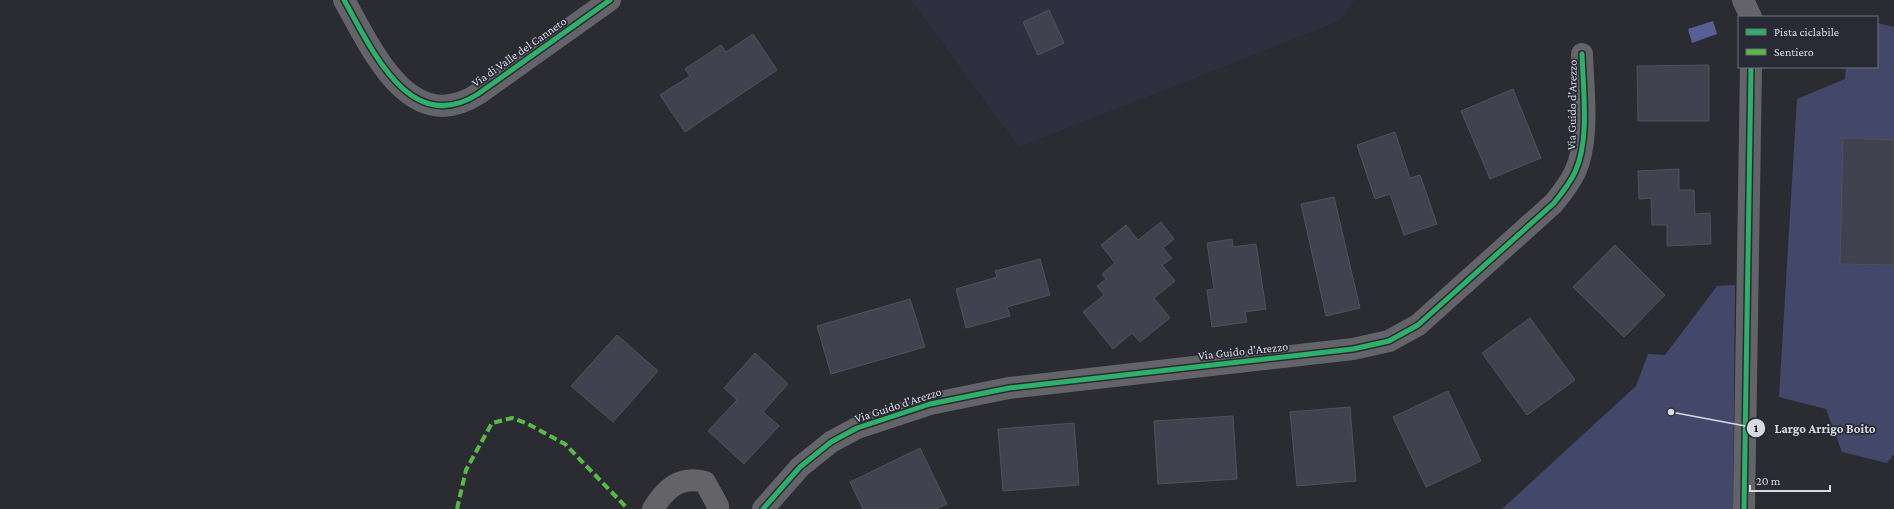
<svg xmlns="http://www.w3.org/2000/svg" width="1894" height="509" font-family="'Crimson Pro',serif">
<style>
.built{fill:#2e3040}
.green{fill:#43486b}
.water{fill:#585e96}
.building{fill:#41424f;stroke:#515257}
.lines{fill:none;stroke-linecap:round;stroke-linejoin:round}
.minor{stroke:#646468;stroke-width:22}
.quiet{stroke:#58b947;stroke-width:4;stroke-dasharray:8 4;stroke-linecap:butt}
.cycleway-casing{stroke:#282a35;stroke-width:8}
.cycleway{stroke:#2db169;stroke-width:5}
.labels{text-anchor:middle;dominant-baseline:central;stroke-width:3.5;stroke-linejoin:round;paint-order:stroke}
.street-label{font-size:12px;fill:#d8dae1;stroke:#282a35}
.leader{fill:none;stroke:#d8dae1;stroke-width:1.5}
.callout-dot{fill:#d8dae1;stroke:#282a35;stroke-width:1.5}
.mark-label{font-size:12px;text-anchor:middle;font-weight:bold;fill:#111}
.callout-label{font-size:13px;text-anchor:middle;font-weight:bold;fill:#d8dae1;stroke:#282a35;stroke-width:3.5;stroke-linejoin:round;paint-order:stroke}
</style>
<rect width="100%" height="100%" fill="#2b2c32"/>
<path class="built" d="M 911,0 L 1354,0 L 1339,21 L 1019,147 Z"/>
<path class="green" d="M 1877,23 L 1894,27 L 1894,454 L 1887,463 L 1842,452 L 1826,409 L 1779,397 L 1797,99 L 1845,79 L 1846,67 L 1877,67 Z
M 1735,285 L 1733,509 L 1502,509 L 1636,386 L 1648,354 L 1665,355 L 1717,286 Z"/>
<path class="water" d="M 1713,21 L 1717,34 L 1692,43 L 1688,29 Z"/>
<path class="building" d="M 1049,10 L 1064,43 L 1038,55 L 1023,22 Z
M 753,34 L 777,70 L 685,132 L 660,95 L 690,76 L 685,69 L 721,45 L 726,52 Z
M 1709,65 L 1709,121 L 1638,121 L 1637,66 Z
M 1513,89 L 1541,158 L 1490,179 L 1461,111 Z
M 1395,132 L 1410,178 L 1420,175 L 1437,224 L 1404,235 L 1390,194 L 1375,199 L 1357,145 Z
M 1843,138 L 1894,140 L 1894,265 L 1840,264 Z
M 1679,169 L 1679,190 L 1694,190 L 1695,214 L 1710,213 L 1711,244 L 1667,246 L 1667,225 L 1652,225 L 1651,198 L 1639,199 L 1638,171 Z
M 1334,197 L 1360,308 L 1326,316 L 1301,204 Z
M 1161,222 L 1174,239 L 1163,248 L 1172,258 L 1162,265 L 1175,281 L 1154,298 L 1170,318 L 1140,342 L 1132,333 L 1113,349 L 1083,312 L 1104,295 L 1097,286 L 1106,279 L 1102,274 L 1115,263 L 1101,245 L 1126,225 L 1138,240 Z
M 1232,239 L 1233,247 L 1256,244 L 1266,309 L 1245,312 L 1247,322 L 1212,327 L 1207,290 L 1214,289 L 1207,243 Z
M 1615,245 L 1665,295 L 1624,337 L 1573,287 Z
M 1040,259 L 1050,295 L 1007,307 L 1010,316 L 966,328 L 956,289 L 997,277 L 995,271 Z
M 910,299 L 925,347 L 831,374 L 817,326 Z
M 1530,318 L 1575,380 L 1527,415 L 1482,353 Z
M 617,335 L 658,371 L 613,422 L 571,386 Z
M 755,353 L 788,384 L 763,412 L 779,426 L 744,464 L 708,431 L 737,400 L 724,388 Z
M 1448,391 L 1481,461 L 1426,487 L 1393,417 Z
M 1350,407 L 1356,481 L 1297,486 L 1290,412 Z
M 1233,416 L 1237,479 L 1158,484 L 1154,421 Z
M 1074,423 L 1079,485 L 1003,491 L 998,429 Z
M 920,448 L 947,504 L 936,509 L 863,509 L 850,482 Z"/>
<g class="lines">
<path class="minor" d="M 344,0 C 371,47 409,138 478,94 L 610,0
M 1743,0 L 1751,17
M 653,509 C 665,489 680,475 705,482 L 718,506 L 718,509
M 763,509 L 800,467 L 831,442 L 857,428 L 930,404 L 1009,388 L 1353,349 L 1389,341 L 1418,325 L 1554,203 C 1562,193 1570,183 1575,172 C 1590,140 1583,89 1582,54
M 1744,509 L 1751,67"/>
<path class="quiet" d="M 457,509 L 466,470 L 492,423 L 512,418 L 526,423 L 565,444 L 628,509"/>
<defs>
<path id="cycleway" d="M 344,0 C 371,47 409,138 478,94 L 610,0
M 763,509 L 800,467 L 831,442 L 857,428 L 930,404 L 1009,388 L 1353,349 L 1389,341 L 1418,325 L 1554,203 C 1562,193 1570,183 1575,172 C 1590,140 1583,89 1582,54
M 1744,509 L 1751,67"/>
</defs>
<use href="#cycleway" class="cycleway-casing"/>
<use href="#cycleway" class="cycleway"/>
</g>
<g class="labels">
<g class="street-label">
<text transform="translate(519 52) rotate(-35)">Via di Valle del Canneto</text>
<text transform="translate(1572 105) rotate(-89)">Via Guido d'Arezzo</text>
<text transform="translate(1243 351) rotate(-6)">Via Guido d'Arezzo</text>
<text transform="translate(898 405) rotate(-18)">Via Guido d'Arezzo</text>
</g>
</g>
<path class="leader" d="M1671 412L1756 428"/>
<g class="callout-dot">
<circle cx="1671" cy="412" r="4"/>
<circle cx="1756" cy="428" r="10"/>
</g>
<g class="mark-label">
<text x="1756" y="432">1</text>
</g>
<g class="callout-label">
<text x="1825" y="433">Largo Arrigo Boito</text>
</g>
<rect x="1738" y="16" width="140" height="52" fill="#282a35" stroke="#6e707a"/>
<rect x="1746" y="29" width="20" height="6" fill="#2db169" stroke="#6e707a"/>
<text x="1774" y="36" font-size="12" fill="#d8dae1">Pista ciclabile</text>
<rect x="1746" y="49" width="20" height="6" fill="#58b947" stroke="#6e707a"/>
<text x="1774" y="56" font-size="12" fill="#d8dae1">Sentiero</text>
<path d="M1750 485v6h80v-6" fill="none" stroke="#d8dae1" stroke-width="2"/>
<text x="1756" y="485" font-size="12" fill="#d8dae1" stroke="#282a35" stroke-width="3" paint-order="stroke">20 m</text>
</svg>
